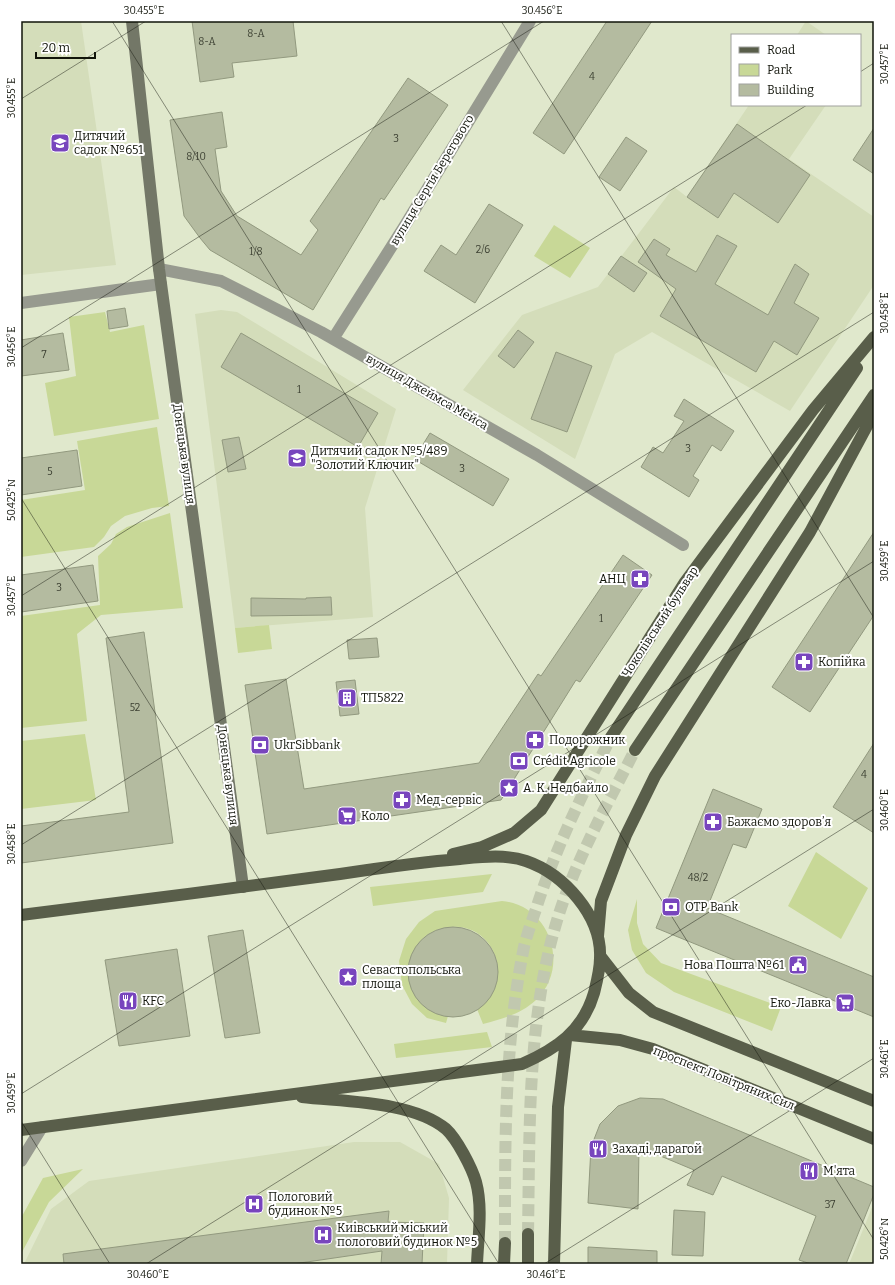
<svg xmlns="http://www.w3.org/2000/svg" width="895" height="1285" font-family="Bitter,serif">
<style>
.built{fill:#d4ddba}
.green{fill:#c8d897}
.building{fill:#b4bba0;stroke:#92997f}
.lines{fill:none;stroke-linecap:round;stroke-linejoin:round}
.primary-tunnel{stroke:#c1c8af;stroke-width:12;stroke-dasharray:12 6;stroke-linecap:butt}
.street{stroke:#979a8f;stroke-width:12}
.secondary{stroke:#737767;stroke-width:12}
.primary{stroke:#595e4a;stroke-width:12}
.ticks{fill:none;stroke:#11140a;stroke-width:1;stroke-opacity:0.45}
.labels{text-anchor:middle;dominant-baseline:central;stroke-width:4;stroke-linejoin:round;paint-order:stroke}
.number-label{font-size:10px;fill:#3a3e30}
.poi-label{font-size:12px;fill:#11140a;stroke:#fff;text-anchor:start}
.street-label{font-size:12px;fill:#11140a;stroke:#fff}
.neatline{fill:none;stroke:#11140a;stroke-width:1.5}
.ticks-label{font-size:10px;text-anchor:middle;fill:#11140a}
</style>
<rect width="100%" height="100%" fill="#e0e8cc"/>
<path class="built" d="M 21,21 L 81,21 L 116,265 L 21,275 Z
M 806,21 L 826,35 L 797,35 Z
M 749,105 L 826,105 L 789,159 L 874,217 L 874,285 L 790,411 L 652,332 L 615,354 L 575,459 L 463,390 L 522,315 L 598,287 L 674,187 L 687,197 Z
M 221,310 L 237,312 L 396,409 L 365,508 L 373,617 L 235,628 L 195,314 Z
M 354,1142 L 400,1142 L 439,1164 L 449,1198 L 447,1264 L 24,1264 L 51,1209 L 89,1181 Z
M 874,1202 L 874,1264 L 849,1264 L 869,1215 Z"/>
<path class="green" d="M 554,225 L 590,248 L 570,278 L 534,256 Z
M 105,312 L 110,332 L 144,325 L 159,419 L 54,436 L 45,383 L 76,376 L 69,317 Z
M 157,427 L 169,506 L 152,508 L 125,516 L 111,526 L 104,537 L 94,547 L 21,557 L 21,500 L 85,490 L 77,441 Z
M 170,513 L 183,608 L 101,615 L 77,634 L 87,721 L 21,728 L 21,616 L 100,605 L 98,556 L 111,544 L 116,534 L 127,527 Z
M 269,625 L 272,649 L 238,653 L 235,628 Z
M 85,734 L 96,800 L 21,809 L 21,741 Z
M 816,852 L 868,888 L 841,939 L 788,906 Z
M 492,874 L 483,892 L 373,906 L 370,887 Z
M 637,899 L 637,923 L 643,944 L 661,963 L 781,1007 L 772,1031 L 674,992 L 646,973 L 632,950 L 628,930 Z
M 502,901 C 550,905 571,967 536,1000 C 521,1014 502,1019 483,1024 L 477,1009 C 519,982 493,917 444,928 C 395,938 399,1011 448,1016 L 446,1023 L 427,1018 L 412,1004 L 402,985 L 399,961 L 406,939 L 419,922 L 435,911 Z
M 487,1032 L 492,1047 L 396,1058 L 394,1044 Z
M 83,1169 L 49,1202 L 21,1254 L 21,1218 L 43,1178 Z"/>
<path class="building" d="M 192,21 L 293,21 L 297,56 L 232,63 L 234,77 L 200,82 Z
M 607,21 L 652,21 L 564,154 L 533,133 Z
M 408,78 L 448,105 L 384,200 L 381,198 L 313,310 L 210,250 L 200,238 L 184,216 L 170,120 L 222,112 L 227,147 L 215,149 L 221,191 L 237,216 L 301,255 L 318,230 L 310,221 Z
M 737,124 L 810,175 L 778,223 L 734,193 L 718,218 L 687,197 Z
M 874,128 L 874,174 L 853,160 Z
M 626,137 L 647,151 L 620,191 L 599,177 Z
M 489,204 L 523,225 L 475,303 L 424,271 L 441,245 L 456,255 Z
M 717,235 L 737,246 L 715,284 L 768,315 L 795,264 L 809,274 L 794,303 L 819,318 L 797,355 L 774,341 L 756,372 L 660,316 L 676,289 L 638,262 L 654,239 L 670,249 L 666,255 L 696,272 Z
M 621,256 L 647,273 L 634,292 L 608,274 Z
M 125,308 L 128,326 L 109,329 L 107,311 Z
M 518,330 L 534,342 L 514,368 L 498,356 Z
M 63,333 L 69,370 L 21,376 L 21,340 Z
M 241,333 L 378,413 L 358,447 L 221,367 Z
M 556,352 L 592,366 L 567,432 L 531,419 Z
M 684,399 L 734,431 L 721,451 L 712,445 L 693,476 L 699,480 L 689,497 L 641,467 L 653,447 L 663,453 L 684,421 L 674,416 Z
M 430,433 L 509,479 L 493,506 L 414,459 Z
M 239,437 L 246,469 L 228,472 L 222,440 Z
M 77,450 L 82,486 L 21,495 L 21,458 Z
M 874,532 L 874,615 L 810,712 L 772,687 Z
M 623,555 L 652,575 L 580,682 L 576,680 L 501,800 L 267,834 L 245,685 L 286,679 L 304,789 L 479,763 L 538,674 L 541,676 Z
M 93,565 L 98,601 L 21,612 L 21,575 Z
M 331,597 L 332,615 L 251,616 L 251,598 L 306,599 L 306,598 Z
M 144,632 L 173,843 L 21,863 L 21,826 L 129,812 L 106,638 Z
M 377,638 L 379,657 L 349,659 L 347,640 Z
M 355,680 L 359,714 L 340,716 L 336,682 Z
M 874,743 L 874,833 L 833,807 Z
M 713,789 L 762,809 L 746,848 L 733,844 L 707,908 L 874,977 L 874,1017 L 656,928 Z
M408 972a45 45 0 1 1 90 0a45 45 0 1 1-90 0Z
M 243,930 L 260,1033 L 225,1038 L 208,936 Z
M 177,949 L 190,1036 L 119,1046 L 105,960 Z
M 640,1098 L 663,1099 L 874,1187 L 874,1194 L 846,1264 L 811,1264 L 799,1260 L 816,1216 L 722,1176 L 713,1195 L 687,1185 L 694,1170 L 639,1147 L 638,1209 L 588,1203 L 591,1147 L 600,1124 L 618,1106 Z
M 674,1210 L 705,1212 L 703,1256 L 672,1255 Z
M 389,1211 L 388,1222 L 424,1223 L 422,1264 L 381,1264 L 382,1251 L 293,1264 L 64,1264 L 63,1254 Z
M 588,1247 L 657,1251 L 657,1264 L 588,1264 Z"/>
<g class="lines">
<path class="primary-tunnel" d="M 528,1234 C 530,1118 526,990 571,881 C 589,836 613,793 635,750
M 505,1243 C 505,1144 504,1044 524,947 C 527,934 532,921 536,909 C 555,849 583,793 611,737"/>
<path class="street" d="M 159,269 L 221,281 L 321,332 L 537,455 L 683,545
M 21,303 L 161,284
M 333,339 L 404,227 L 530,21
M 21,1161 L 42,1127"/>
<path class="secondary" d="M 132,21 L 159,269 L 243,887"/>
<path class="primary" d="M 611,737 L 857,368
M 635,750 L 874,395
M 453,854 L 482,847 L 514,833 L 541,810 L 685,582 L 813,410 L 874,337
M 21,915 C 127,902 234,888 340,874 C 380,868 420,862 460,859 C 481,857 506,854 526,861 C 564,874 602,916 600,958 C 600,970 597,981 594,993 C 583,1031 556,1049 522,1064 L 21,1130
M 598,936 L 601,901 L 626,835 L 655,776 L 810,532 L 874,413
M 601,957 L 629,993 L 653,1012 L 874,1101
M 570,1035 L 620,1040 L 653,1049 L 874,1139
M 302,1097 C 344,1102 412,1101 446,1129 C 457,1139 472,1168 476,1182 C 483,1208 478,1238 477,1264
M 504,1264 L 505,1243
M 528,1264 L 528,1234
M 554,1264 L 558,1107 L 566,1040"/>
</g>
<path class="ticks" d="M 112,21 L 874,1240M 501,21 L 874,618M 860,72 L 874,63M 21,99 L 146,21M 21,348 L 544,21M 21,498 L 499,1264M 21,596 L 807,105M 21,845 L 874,312M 21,1094 L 874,561M 21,1121 L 110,1264M 146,1264 L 874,809M 544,1264 L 874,1058"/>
<defs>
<symbol id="school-square" viewBox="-11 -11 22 22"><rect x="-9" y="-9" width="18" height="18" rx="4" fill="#7845bd" stroke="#fff"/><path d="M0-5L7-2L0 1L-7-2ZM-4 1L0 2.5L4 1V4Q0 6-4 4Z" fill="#fff"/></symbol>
<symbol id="pharmacy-square" viewBox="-11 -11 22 22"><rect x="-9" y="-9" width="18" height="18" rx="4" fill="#7845bd" stroke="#fff"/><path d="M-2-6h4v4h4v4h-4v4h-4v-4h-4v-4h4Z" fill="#fff"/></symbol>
<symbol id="building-square" viewBox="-11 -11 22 22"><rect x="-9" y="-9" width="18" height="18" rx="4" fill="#7845bd" stroke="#fff"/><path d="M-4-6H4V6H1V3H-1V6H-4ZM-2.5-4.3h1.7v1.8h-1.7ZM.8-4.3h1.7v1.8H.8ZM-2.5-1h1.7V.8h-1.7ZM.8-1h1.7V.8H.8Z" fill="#fff"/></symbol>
<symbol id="bank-square" viewBox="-11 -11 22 22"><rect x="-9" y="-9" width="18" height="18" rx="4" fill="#7845bd" stroke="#fff"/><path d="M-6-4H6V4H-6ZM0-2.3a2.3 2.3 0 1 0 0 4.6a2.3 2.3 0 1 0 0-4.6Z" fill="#fff"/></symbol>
<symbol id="sight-square" viewBox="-11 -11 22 22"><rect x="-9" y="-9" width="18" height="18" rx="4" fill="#7845bd" stroke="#fff"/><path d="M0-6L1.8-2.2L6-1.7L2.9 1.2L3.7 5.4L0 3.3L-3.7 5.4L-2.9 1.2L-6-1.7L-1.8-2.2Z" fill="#fff"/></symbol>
<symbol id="supermarket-square" viewBox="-11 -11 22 22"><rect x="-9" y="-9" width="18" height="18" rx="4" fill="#7845bd" stroke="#fff"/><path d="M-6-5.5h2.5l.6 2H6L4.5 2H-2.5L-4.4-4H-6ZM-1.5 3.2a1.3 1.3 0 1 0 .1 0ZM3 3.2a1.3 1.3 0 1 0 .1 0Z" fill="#fff"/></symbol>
<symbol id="civic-square" viewBox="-11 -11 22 22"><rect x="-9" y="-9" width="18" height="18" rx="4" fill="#7845bd" stroke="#fff"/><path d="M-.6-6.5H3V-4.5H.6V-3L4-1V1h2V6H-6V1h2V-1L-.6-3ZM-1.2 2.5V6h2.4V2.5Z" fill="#fff"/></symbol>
<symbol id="restaurant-square" viewBox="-11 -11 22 22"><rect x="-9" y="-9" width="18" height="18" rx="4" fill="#7845bd" stroke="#fff"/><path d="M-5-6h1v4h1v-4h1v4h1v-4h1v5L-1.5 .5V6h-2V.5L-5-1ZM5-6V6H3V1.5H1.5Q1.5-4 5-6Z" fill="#fff"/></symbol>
<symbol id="hospital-square" viewBox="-11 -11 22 22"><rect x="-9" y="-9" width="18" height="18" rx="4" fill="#7845bd" stroke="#fff"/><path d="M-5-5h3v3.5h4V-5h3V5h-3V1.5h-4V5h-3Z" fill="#fff"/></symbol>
</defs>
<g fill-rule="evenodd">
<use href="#school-square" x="49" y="132" width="22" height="22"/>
<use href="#school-square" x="286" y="447" width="22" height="22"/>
<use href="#pharmacy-square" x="629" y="568" width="22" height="22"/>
<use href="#pharmacy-square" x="793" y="651" width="22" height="22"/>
<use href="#building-square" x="336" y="687" width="22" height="22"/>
<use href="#pharmacy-square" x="524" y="729" width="22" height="22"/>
<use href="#bank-square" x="249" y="734" width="22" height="22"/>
<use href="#bank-square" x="508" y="750" width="22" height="22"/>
<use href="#sight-square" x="498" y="777" width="22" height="22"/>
<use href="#pharmacy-square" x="391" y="789" width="22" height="22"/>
<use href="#supermarket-square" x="336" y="805" width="22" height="22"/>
<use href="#pharmacy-square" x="702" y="811" width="22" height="22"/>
<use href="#bank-square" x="660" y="896" width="22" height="22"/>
<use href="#civic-square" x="787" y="954" width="22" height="22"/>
<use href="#sight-square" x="337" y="966" width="22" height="22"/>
<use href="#restaurant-square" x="117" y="990" width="22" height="22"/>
<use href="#supermarket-square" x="834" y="992" width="22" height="22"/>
<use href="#restaurant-square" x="587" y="1138" width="22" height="22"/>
<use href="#restaurant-square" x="798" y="1160" width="22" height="22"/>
<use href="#hospital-square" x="243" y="1193" width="22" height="22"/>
<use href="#hospital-square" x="312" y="1224" width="22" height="22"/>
</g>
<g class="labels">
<g class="number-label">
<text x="256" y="34">8-А</text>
<text x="207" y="42">8-А</text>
<text x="592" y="77">4</text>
<text x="396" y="139">3</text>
<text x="196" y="157">8/10</text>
<text x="483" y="250">2/6</text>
<text x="256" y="252">1/8</text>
<text x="44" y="355">7</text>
<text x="299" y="390">1</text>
<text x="688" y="449">3</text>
<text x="462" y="469">3</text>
<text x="50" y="472">5</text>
<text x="59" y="588">3</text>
<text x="601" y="619">1</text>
<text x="135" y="708">52</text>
<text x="864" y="775">4</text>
<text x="698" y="878">48/2</text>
<text x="830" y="1205">37</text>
</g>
<g class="poi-label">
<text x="74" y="136">Дитячий<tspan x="74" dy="14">садок №651</tspan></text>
<text x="311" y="451">Дитячий садок №5/489<tspan x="311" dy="14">"Золотий Ключик"</tspan></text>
<text x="626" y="579" text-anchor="end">АНЦ</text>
<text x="818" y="662">Копійка</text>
<text x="361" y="698">ТП5822</text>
<text x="549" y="740">Подорожник</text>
<text x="274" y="745">UkrSibbank</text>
<text x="533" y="761">Crédit Agricole</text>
<text x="523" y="788">А. К. Недбайло</text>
<text x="416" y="800">Мед-сервіс</text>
<text x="361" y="816">Коло</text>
<text x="727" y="822">Бажаємо здоровʼя</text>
<text x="685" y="907">OTP Bank</text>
<text x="784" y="965" text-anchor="end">Нова Пошта №61</text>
<text x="362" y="970">Севастопольська<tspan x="362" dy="14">площа</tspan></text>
<text x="142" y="1001">KFC</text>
<text x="831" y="1003" text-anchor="end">Еко-Лавка</text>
<text x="612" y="1149">Захаді, дарагой</text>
<text x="823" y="1171">М'ята</text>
<text x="268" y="1197">Пологовий<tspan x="268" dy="14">будинок №5</tspan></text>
<text x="337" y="1228">Киівський міський<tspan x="337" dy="14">пологовий будинок №5</tspan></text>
</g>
<g class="street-label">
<text transform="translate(432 180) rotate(-59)">вулиця Сергія Берегового</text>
<text transform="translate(427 392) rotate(30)">вулиця Джеймса Мейса</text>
<text transform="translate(184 454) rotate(82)">Донецька вулиця</text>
<text transform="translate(660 622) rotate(-57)">Чоколівський бульвар</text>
<text transform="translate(228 775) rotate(83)">Донецька вулиця</text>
<text transform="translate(724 1078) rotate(22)">проспект Повітряних Сил</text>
</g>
</g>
<rect width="895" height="1285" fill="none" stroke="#ffffff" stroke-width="44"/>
<rect x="731" y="34" width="130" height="72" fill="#ffffff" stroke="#a0a19d"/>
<rect x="739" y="47" width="20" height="6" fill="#595e4a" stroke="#a0a19d"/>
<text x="767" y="54" font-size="12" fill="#11140a">Road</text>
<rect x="739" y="64" width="20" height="12" fill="#c8d897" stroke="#a0a19d"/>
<text x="767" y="74" font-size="12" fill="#11140a">Park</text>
<rect x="739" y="84" width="20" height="12" fill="#b4bba0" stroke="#a0a19d"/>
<text x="767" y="94" font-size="12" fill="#11140a">Building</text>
<path d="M36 52v6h59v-6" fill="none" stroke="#11140a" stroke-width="2"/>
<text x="42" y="52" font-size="12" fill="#11140a" stroke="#ffffff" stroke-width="3" paint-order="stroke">20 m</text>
<rect x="22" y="22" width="851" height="1241" class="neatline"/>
<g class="ticks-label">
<text x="144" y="14">30.455°E</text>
<text x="542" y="14">30.456°E</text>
<text transform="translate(884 64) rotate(-90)" y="4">30.457°E</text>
<text transform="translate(11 98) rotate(-90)" y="4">30.455°E</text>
<text transform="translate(884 313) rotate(-90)" y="4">30.458°E</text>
<text transform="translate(11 347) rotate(-90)" y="4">30.456°E</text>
<text transform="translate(11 500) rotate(-90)" y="4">50.425°N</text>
<text transform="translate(884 561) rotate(-90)" y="4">30.459°E</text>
<text transform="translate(11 596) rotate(-90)" y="4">30.457°E</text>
<text transform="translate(884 810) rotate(-90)" y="4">30.460°E</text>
<text transform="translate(11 844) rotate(-90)" y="4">30.458°E</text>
<text transform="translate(884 1059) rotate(-90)" y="4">30.461°E</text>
<text transform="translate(11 1093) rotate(-90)" y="4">30.459°E</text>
<text transform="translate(884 1239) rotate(-90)" y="4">50.426°N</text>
<text x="148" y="1278">30.460°E</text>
<text x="546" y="1278">30.461°E</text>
</g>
</svg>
